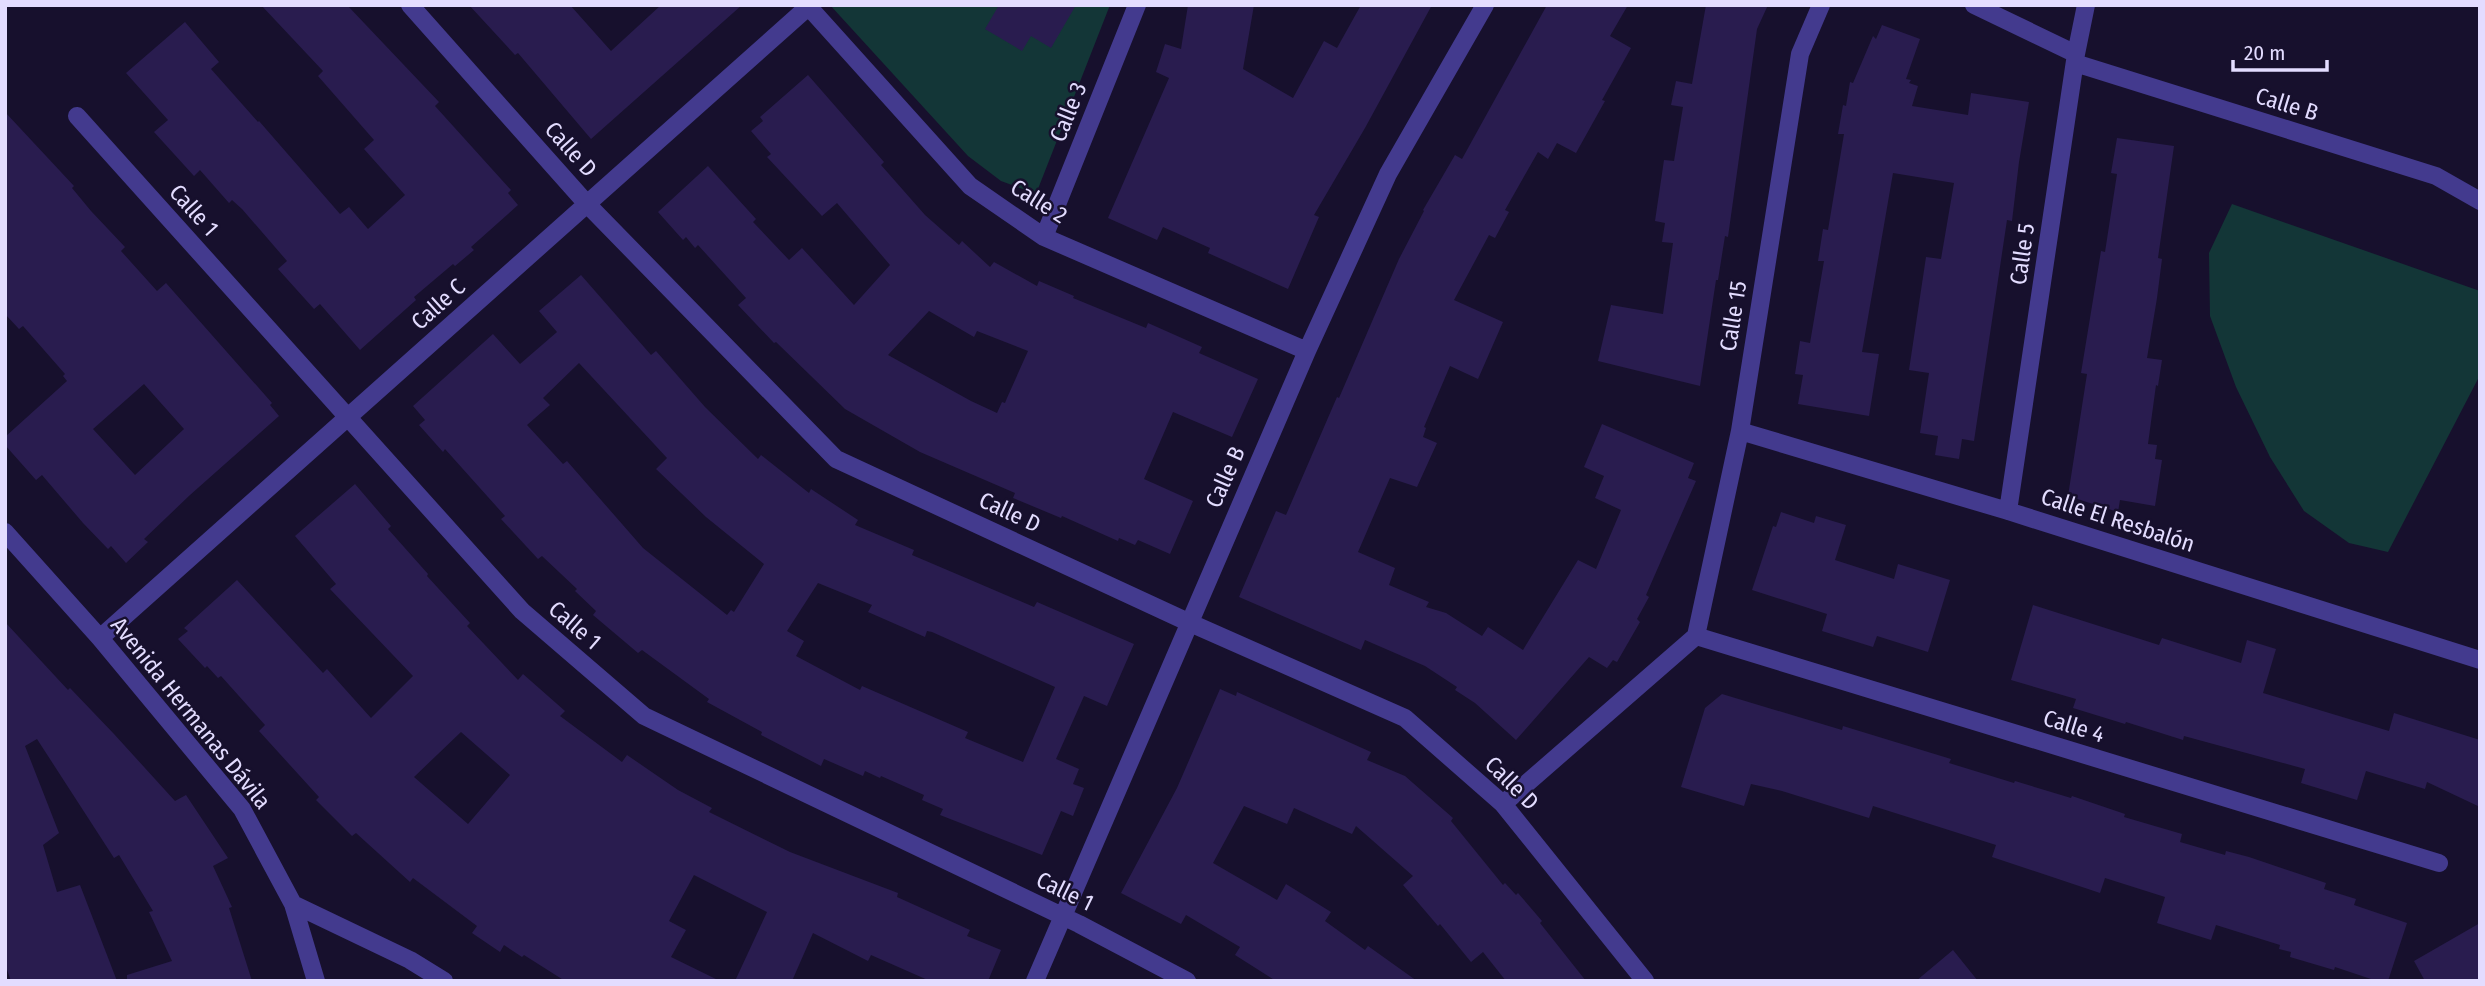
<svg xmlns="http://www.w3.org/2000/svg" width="2485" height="986" font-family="'Fira Sans Condensed',sans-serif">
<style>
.green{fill:#133637}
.building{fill:#291c4f;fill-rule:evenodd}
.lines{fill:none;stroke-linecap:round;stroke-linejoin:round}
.minor{stroke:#433a8e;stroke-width:18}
.labels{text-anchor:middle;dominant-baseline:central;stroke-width:5;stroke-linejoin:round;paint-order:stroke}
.street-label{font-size:23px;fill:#e3dcff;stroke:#17102d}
</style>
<rect width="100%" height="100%" fill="#17102d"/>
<path class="green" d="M 830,5 L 1110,5 L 1036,194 L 1001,181 L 968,156 Z
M 2232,204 L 2480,291 L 2480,375 L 2388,552 L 2349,543 L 2304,511 L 2270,457 L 2236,387 L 2210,316 L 2209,253 Z"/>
<path class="building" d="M 261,5 L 347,5 L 439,102 L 435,106 L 511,190 L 508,193 L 518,205 L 471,247 L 474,250 L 455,266 L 453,264 L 414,297 L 416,300 L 360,350 L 320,304 L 314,309 L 278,269 L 287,261 L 242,209 L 232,200 L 229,203 L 200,170 L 194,176 L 154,132 L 168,120 L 126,73 L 185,22 L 219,62 L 211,69 L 258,122 L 259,121 L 340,214 L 349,207 L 368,229 L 405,195 L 364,149 L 374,140 L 318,76 L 323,71 Z
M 469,5 L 570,5 L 611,51 L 661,5 L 742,5 L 591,139 L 518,53 L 515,55 Z
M 999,5 L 1076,5 L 1051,48 L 1031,36 L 1022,51 L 985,29 Z
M 1188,5 L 1254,5 L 1243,69 L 1293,98 L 1324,41 L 1337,48 L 1361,5 L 1432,5 L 1365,128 L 1314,215 L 1319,217 L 1288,289 L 1208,253 L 1210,248 L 1163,227 L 1157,240 L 1108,218 L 1169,78 L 1156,72 L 1165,44 L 1181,49 Z
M 1547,5 L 1628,5 L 1610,36 L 1631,48 L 1602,100 L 1605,101 L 1576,153 L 1557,143 L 1548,159 L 1538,152 L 1505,210 L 1509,212 L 1495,238 L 1489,235 L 1454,300 L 1503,322 L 1478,379 L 1450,366 L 1424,427 L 1426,428 L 1423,437 L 1437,443 L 1417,487 L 1390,478 L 1358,552 L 1395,568 L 1389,585 L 1429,602 L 1426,607 L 1446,613 L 1482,636 L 1488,627 L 1523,650 L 1578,560 L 1596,569 L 1621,510 L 1595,498 L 1604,476 L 1584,467 L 1602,424 L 1694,463 L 1688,478 L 1696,481 L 1646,595 L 1649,597 L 1637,619 L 1640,622 L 1617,662 L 1613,660 L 1607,668 L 1589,657 L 1516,740 L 1475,703 L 1455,690 L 1457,687 L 1425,666 L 1365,640 L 1361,650 L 1239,597 L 1276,511 L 1286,515 L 1337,397 L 1339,398 L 1399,259 L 1424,211 L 1423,210 L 1455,155 L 1462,159 Z
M 1706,5 L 1768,5 L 1757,29 L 1728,237 L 1725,236 L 1718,280 L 1716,280 L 1700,386 L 1598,361 L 1611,305 L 1663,314 L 1673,243 L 1662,242 L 1665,223 L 1655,221 L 1664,160 L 1674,161 L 1683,107 L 1671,105 L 1676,81 L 1692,84 Z
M 1882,25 L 1920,39 L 1906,79 L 1911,80 L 1909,83 L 1918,86 L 1912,106 L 1968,115 L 1971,93 L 2029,102 L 2019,162 L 2012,221 L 2007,220 L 1974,441 L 1962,439 L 1959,459 L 1935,455 L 1938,436 L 1920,433 L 1929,373 L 1909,370 L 1926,257 L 1941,259 L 1954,183 L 1893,173 L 1862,352 L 1879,354 L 1869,416 L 1798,404 L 1803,375 L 1795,374 L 1800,341 L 1810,343 L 1824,261 L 1818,261 L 1823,229 L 1828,230 L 1844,134 L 1838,134 L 1843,105 L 1846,106 L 1850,82 L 1853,83 L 1873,36 L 1876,39 Z
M 808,75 L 884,162 L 881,165 L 925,215 L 959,245 L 962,241 L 990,267 L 994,262 L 1037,286 L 1039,281 L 1074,296 L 1073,298 L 1146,328 L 1148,323 L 1202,347 L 1199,353 L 1258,379 L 1232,437 L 1173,412 L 1144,479 L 1193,501 L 1170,554 L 1138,540 L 1135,545 L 1119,538 L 1118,541 L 1062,516 L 1061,518 L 1013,498 L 1015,493 L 920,452 L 845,409 L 776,342 L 774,343 L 738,305 L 746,298 L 698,245 L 695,248 L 686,237 L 683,240 L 658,212 L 708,166 L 756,219 L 753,222 L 789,260 L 802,248 L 854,305 L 890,265 L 837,203 L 822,216 L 767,157 L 771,154 L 751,131 L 763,121 L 760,117 ZM 929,311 L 974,337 L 977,331 L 1028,351 L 1007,398 L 1005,403 L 1002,402 L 997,413 L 971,401 L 888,355 Z
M 5,112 L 74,186 L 72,188 L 91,211 L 125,247 L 121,251 L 157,291 L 166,283 L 272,403 L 270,405 L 279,416 L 190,495 L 144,539 L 148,542 L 126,563 L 111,546 L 108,549 L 83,523 L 42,475 L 36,480 L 5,445 L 5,437 L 67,381 L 63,376 L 65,374 L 23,326 L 19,329 L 5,314 ZM 144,384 L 184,429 L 135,475 L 93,429 Z
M 2117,138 L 2174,146 L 2158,258 L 2162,259 L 2157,298 L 2147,358 L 2162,360 L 2158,386 L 2156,385 L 2148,444 L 2157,445 L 2155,459 L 2162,460 L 2155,506 L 2120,500 L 2118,512 L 2068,496 L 2087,374 L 2081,373 L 2101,251 L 2105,252 L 2117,174 L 2111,173 Z
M 581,275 L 651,355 L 656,351 L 705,407 L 758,459 L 761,455 L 809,493 L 811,489 L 858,520 L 855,525 L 914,550 L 912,555 L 966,578 L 1034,607 L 1037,602 L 1134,644 L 1107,706 L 1084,696 L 1056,759 L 1079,769 L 1073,784 L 1084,788 L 1073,816 L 1061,811 L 1042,855 L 940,815 L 943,809 L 922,800 L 924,795 L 881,776 L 880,778 L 865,771 L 863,776 L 824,759 L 821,766 L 761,735 L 762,732 L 707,702 L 709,699 L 642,650 L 638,653 L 593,615 L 596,611 L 575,591 L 577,589 L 542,556 L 538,559 L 501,519 L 505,516 L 445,449 L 443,452 L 419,425 L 425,420 L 413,406 L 493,334 L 520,364 L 557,332 L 539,311 ZM 579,363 L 667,458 L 656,469 L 706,517 L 764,564 L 734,612 L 731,610 L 727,615 L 643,548 L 567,461 L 563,464 L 527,425 L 550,405 L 543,398 ZM 818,583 L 872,605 L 868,612 L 925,637 L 927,631 L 932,632 L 1055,687 L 1023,762 L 965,738 L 968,732 L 862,686 L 860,690 L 796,656 L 804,641 L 787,631 Z
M 355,484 L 391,526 L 388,529 L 428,574 L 427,576 L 470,623 L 467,626 L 518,680 L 523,674 L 565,711 L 560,716 L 622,762 L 627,755 L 678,790 L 712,808 L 709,812 L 790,852 L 898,893 L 897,897 L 970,930 L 967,936 L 1001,950 L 988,981 L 930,981 L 871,955 L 868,961 L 813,933 L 792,981 L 735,981 L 767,912 L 694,875 L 669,921 L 686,930 L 671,957 L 720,981 L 565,981 L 524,955 L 522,957 L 504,945 L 500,952 L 472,933 L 477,926 L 413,878 L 410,882 L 356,833 L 352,836 L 316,800 L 319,797 L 259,731 L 265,725 L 221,676 L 218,678 L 207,666 L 205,668 L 178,639 L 188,631 L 184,628 L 237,580 L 323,673 L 327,669 L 371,718 L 413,676 L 330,589 L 336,584 L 295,536 ZM 461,732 L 510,775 L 468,824 L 414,777 Z
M 1781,512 L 1814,523 L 1816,516 L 1846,525 L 1835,560 L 1894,579 L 1898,564 L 1950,580 L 1928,652 L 1877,636 L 1873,647 L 1822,631 L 1827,614 L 1752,590 L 1773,526 L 1776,527 Z
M 2033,605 L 2159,645 L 2162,638 L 2241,663 L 2247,640 L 2276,649 L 2263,693 L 2389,731 L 2394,713 L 2480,740 L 2480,807 L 2427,782 L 2425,789 L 2366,771 L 2357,800 L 2301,783 L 2305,769 L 2184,736 L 2183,740 L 2126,722 L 2125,724 L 2073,708 L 2076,699 L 2011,680 Z
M 5,622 L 68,690 L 70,688 L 114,734 L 175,801 L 186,795 L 228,858 L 213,866 L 232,907 L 229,908 L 252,981 L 127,981 L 127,975 L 172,961 L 149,912 L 153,911 L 119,855 L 114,858 L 37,739 L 25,746 L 59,833 L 43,845 L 57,892 L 80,885 L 117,981 L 11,981 L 5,964 Z
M 1220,689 L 1236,696 L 1237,692 L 1371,752 L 1367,760 L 1405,776 L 1453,818 L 1451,821 L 1503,885 L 1505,883 L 1516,895 L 1518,893 L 1542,921 L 1540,923 L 1586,981 L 1506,981 L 1483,952 L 1471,962 L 1440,924 L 1438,926 L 1403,885 L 1413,876 L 1356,826 L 1352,834 L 1294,808 L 1287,824 L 1244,806 L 1213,863 L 1277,900 L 1286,884 L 1331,912 L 1325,921 L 1365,950 L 1368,946 L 1417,981 L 1276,981 L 1235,955 L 1240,947 L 1186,915 L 1181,924 L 1121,893 L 1177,788 Z
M 1722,694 L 1842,730 L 1843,726 L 1951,759 L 1949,763 L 2014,783 L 2015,781 L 2071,798 L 2072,796 L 2125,814 L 2124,817 L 2182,834 L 2180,842 L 2225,855 L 2226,851 L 2249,857 L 2326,883 L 2324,889 L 2356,899 L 2354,905 L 2407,923 L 2388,981 L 2377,981 L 2335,967 L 2334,970 L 2290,957 L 2291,952 L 2279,949 L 2280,945 L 2216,925 L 2211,940 L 2157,923 L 2165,897 L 2105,878 L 2100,893 L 1992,857 L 1996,845 L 1873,806 L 1869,818 L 1782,791 L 1751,784 L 1744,806 L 1681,787 L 1705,708 Z
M 2480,923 L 2480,981 L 2425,981 L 2414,961 Z
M 1953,950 L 1978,981 L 1916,981 Z"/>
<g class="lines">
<path class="minor" d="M 410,5 L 587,204 L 836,459 L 1188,622 L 1405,718 L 1503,804 L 1645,981
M 807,5 L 970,186 L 1044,237 L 1307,351
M 1974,5 L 2076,54
M 2075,63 L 2436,176 L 2480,201
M 77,116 L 522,611 L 644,716 L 1079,924 L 1187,981
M 1044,237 L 1137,5
M 1740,431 L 2008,511 L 2480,660
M 2008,511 L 2076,54 L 2086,5
M 5,532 L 100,638 L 242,809 L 293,904 L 316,981
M 1696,636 L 2439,863
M 1696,636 L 1740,431 L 1800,54 L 1821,5
M 100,638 L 808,7
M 1503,804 L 1696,636
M 293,904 L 410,960 L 444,981
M 1035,981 L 1307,351 L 1388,174 L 1485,5"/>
</g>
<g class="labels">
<g class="street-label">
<text transform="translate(2287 104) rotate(17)">Calle B</text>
<text transform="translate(1068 112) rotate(-68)">Calle 3</text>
<text transform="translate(571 149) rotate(48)">Calle D</text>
<text transform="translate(1039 201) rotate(32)">Calle 2</text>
<text transform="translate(194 210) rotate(48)">Calle 1</text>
<text transform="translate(2022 254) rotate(-82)">Calle 5</text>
<text transform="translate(438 304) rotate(-42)">Calle C</text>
<text transform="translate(1733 316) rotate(-81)">Calle 15</text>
<text transform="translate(1225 477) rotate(-66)">Calle B</text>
<text transform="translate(1010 512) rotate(25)">Calle D</text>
<text transform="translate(2118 520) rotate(18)">Calle El Resbalón</text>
<text transform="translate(575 625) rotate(41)">Calle 1</text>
<text transform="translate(191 713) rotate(51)">Avenida Hermanas Dávila</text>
<text transform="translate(2074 726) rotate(17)">Calle 4</text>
<text transform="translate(1512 783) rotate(45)">Calle D</text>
<text transform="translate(1065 891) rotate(26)">Calle 1</text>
</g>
</g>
<rect width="2485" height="986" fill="none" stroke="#e3dcff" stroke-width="14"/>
<path d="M2233 60v10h94v-10" fill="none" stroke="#e3dcff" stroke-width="3.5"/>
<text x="2244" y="60" font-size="21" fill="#e3dcff" stroke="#17102d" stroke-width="5" paint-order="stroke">20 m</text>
</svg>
